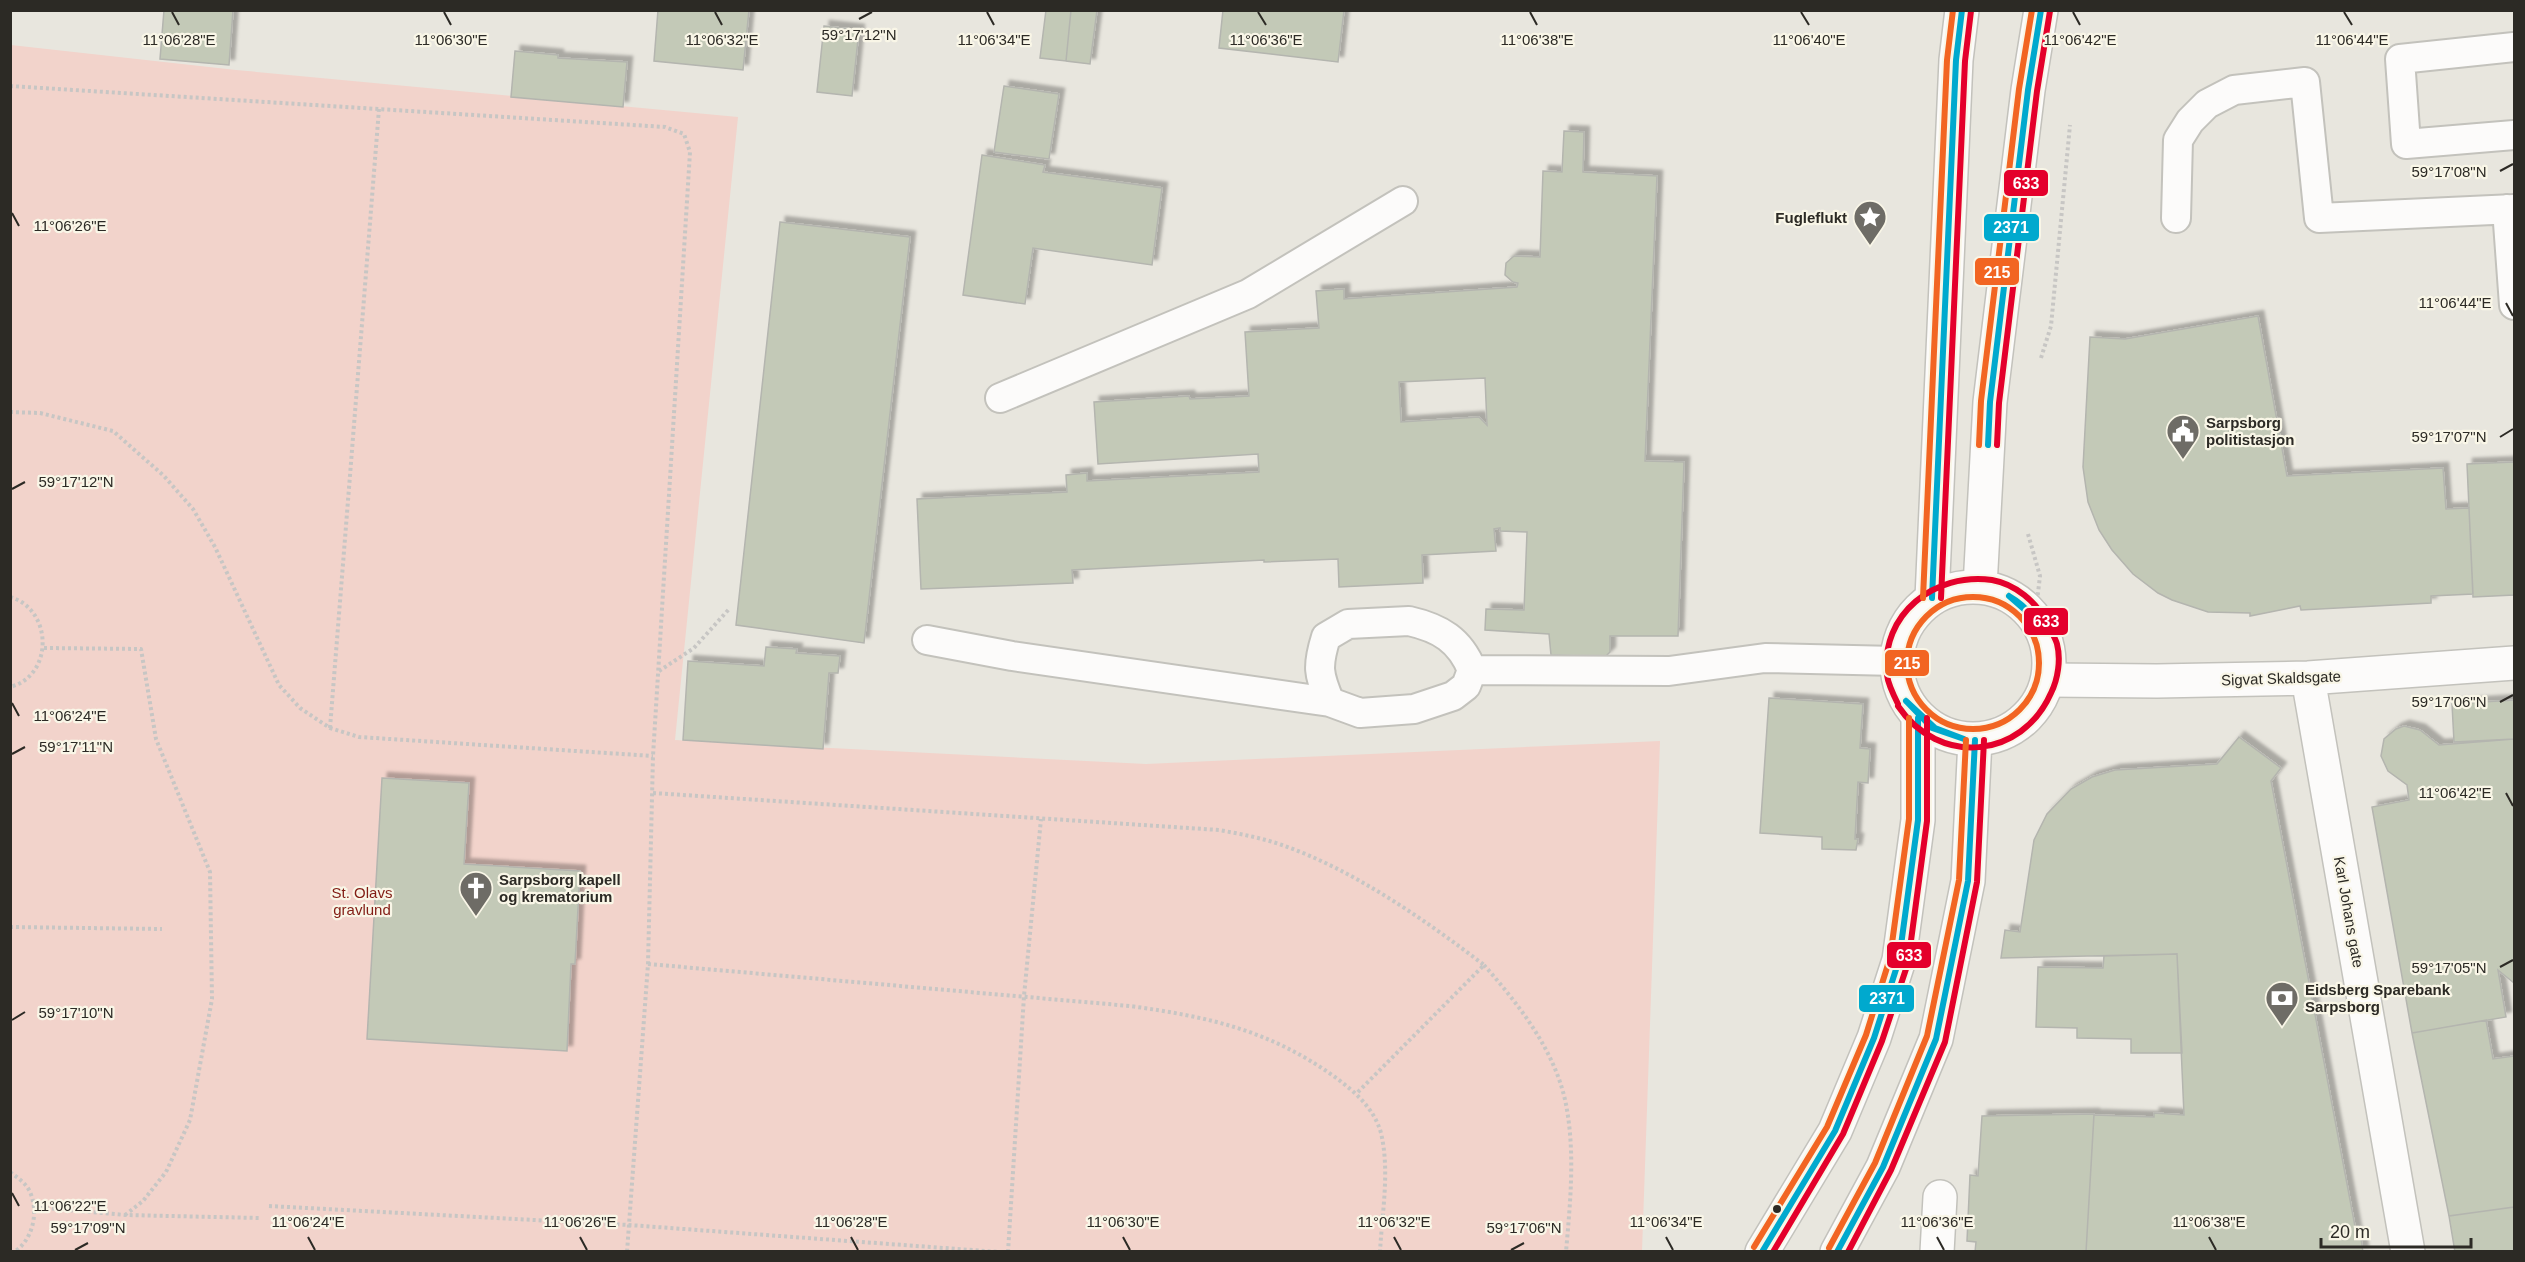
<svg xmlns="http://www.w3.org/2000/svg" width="2525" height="1262" font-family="Arial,sans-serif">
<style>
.green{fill:#f2d3cb}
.building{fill:#c3c9b7;stroke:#b4b5af;stroke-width:1.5;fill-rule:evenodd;filter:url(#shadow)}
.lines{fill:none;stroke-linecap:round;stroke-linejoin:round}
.service-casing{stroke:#c3c2bc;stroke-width:32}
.minor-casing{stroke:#c3c2bc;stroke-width:36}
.tertiary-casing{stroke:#c3c2bc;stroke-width:36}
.path{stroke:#c7c6c4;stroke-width:4;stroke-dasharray:3 3;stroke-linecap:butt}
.service{stroke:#fcfbfa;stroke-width:28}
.minor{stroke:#fcfbfa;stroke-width:33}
.tertiary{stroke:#fcfbfa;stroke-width:33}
.bus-1-casing{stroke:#f9f6e7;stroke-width:10}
.bus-2-casing{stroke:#f9f6e7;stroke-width:10}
.bus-3-casing{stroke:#f9f6e7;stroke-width:10}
.bus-1{stroke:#00a9ce;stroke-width:6}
.bus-2{stroke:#e4002b;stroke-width:6}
.bus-3{stroke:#f26522;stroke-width:6}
.ticks{fill:none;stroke:#2c2a25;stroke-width:2}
.bus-dot{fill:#2c2a25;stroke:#f9f6e7;stroke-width:2}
.labels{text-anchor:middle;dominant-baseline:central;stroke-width:4.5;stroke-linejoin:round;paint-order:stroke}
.poi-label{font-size:15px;font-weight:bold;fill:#2c2a25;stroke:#f9f6e7;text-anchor:start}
.street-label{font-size:15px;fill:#2c2a25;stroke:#f9f6e7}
.park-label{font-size:15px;fill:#821c14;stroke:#f9f6e7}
.ticks-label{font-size:15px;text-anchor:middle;fill:#2c2a25;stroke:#f9f6e7;stroke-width:4.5;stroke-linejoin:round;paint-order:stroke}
.line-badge{stroke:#f9f6e7;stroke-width:2}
.badge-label{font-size:16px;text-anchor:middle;font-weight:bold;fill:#fff}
</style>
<defs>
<filter id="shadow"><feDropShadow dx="5.5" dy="-5.5" stdDeviation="1.5" flood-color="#0004"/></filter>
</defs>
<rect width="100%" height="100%" fill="#e8e6de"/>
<path class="green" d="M 11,45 L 236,70 L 738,117 L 675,740 L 1146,764 L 1660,741 L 1642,1251 L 11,1252 Z"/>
<path class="building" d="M 164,10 L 233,10 L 229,65 L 160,59 Z
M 658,10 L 749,10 L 743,70 L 654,61 Z
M 1046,10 L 1071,10 L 1066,61 L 1040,58 Z
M 1071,10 L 1097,10 L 1090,64 L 1066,61 Z
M 1223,10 L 1344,10 L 1338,62 L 1219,48 Z
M 824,26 L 859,30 L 852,96 L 817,92 Z
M 515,51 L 558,55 L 558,58 L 627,62 L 623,107 L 511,97 Z
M 1004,86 L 1059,94 L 1049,159 L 994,152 Z
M 1564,131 L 1584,132 L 1583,172 L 1657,176 L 1645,461 L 1684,462 L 1678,636 L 1610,636 L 1610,652 L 1605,657 L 1551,655 L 1549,634 L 1485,630 L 1486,609 L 1524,610 L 1527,532 L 1500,531 L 1500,528 L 1494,529 L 1496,551 L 1422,555 L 1423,583 L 1339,587 L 1338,559 L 1264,562 L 1264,560 L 1072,570 L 1073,583 L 921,589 L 917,499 L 1067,492 L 1066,475 L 1087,473 L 1087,481 L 1259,472 L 1258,454 L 1098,464 L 1094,402 L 1189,396 L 1190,399 L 1249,396 L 1245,332 L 1319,328 L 1316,291 L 1344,289 L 1344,299 L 1517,287 L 1518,283 L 1513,282 L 1505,275 L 1506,263 L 1514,256 L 1540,257 L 1543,171 L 1562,172 ZM 1485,378 L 1487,425 L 1479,417 L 1401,422 L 1399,382 Z
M 982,155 L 1045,165 L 1043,172 L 1162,188 L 1152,265 L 1033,248 L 1025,304 L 963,295 Z
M 780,222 L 910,237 L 864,643 L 736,625 Z
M 2258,316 L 2287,476 L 2443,468 L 2446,509 L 2469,508 L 2473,594 L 2431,596 L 2431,603 L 2301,610 L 2300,606 L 2250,616 L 2250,613 L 2208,612 L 2172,600 L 2158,593 L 2133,574 L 2112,550 L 2099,530 L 2088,502 L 2083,467 L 2090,337 L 2125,339 Z
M 2514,462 L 2514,595 L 2473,597 L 2467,464 Z
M 766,647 L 797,649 L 796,653 L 840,656 L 838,673 L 829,673 L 823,749 L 683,740 L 688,661 L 764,666 Z
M 1769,698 L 1863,704 L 1860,748 L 1870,749 L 1868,783 L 1858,782 L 1855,839 L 1858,839 L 1856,850 L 1822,849 L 1822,837 L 1760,833 Z
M 2514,700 L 2514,739 L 2454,742 L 2452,704 Z
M 2404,726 L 2420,730 L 2439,745 L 2514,739 L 2514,983 L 2498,970 L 2506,1017 L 2412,1033 L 2372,807 L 2409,800 L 2407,785 L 2388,771 L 2381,756 L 2384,739 L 2396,729 Z
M 2239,737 L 2281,768 L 2271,781 L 2357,1237 L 2361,1239 L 2363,1252 L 2086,1252 L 2094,1115 L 2154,1117 L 2154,1113 L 2184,1115 L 2177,954 L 2001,958 L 2005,930 L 2020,932 L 2034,840 L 2047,814 L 2071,789 L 2092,777 L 2115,770 L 2217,764 Z
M 382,778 L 469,783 L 464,864 L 580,871 L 575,964 L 571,964 L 567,1051 L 367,1039 Z
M 2177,954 L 2182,1053 L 2131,1053 L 2131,1039 L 2077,1038 L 2077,1028 L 2036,1027 L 2038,967 L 2103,968 L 2104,956 Z
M 2486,1020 L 2493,1059 L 2514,1056 L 2514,1207 L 2449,1216 L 2412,1033 Z
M 2094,1114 L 2086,1252 L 1975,1252 L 1976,1242 L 1967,1241 L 1970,1175 L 1978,1176 L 1982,1116 Z
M 2514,1207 L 2514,1252 L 2455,1252 L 2449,1216 Z"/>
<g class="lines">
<defs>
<path id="service" d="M 2514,47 L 2400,59 L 2406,144 L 2514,135
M 2507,209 L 2514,305
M 2176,218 L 2178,140 L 2190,121 L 2207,104 L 2234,90 L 2305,82 L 2319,218 L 2514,209
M 1000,398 L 1248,294 L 1403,201
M 1409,621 C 1440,628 1460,640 1472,670 L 1466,686 L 1453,696 L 1414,709 L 1360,713 L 1330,702 C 1318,674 1317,666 1326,637 L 1348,624 Z
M 927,640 L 1012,656 L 1330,702
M 1472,670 L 1669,671 L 1765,658 L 1896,661"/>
<path id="minor" d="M 2308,678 L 2408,1252
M 2048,680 L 2157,681 L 2308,678 L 2514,663
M 1937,1252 L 1940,1197"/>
<path id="tertiary" d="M1897 663a76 76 0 1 1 152 0a76 76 0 1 1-152 0Z
M 1980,587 L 1990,402 L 2028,90 L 2041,10
M 1932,598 L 1956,60 L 1962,10
M 1762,1252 L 1835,1131 L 1874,1038 L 1899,960 L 1918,820 L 1918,718
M 1837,1252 L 1883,1167 L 1936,1039 L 1968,881 L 1975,740"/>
</defs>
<use href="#service" class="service-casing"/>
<use href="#minor" class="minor-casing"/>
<use href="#tertiary" class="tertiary-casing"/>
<path class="path" d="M 10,86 L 665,127 L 684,134 L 690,152 L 653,756 L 648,964 L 627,1252
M 2041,358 L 2051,326 L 2070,125
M 10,412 L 40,413 L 113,431 L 164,476 L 193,509 L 215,547 L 279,685 L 300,708 L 330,728 L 359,737 L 653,756
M 2028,534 L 2040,576 L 2035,618
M 10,597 C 53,609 54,676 10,687
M 44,648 L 141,649 L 156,739 L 210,872 L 212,999 L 190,1120 L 166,1172 L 143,1201 L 125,1215
M 659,671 L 694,648 L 730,608
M 330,728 L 379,109
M 653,793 L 1219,830 C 1241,834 1262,838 1282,845 C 1354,870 1425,920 1484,965 L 1357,1093
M 10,927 L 162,929
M 648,964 L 1130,1006 C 1209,1017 1269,1030 1335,1077 C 1355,1092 1374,1108 1381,1133 C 1390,1171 1382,1213 1380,1252
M 1484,965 C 1520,1006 1558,1054 1567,1110 C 1575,1157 1570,1205 1566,1252
M 10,1172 C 18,1178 26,1183 30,1192 C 39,1212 33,1240 14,1252
M 269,1206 L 629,1225 L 999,1252
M 34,1207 L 125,1215 L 260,1218
M 1008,1252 L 1024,996 L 1041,819"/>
<use href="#service" class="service"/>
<use href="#minor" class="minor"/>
<use href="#tertiary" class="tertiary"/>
<defs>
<path id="bus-1" d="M 1988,445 L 1990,402 L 2028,90 L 2041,10
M 2009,596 C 2023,604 2034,616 2040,630
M 2009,596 L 2033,617 L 2040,630
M 1932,598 L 1956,60 L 1962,10
M 1906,701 L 1935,728 L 1964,739
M 1906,701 L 1932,728 L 1964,739
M 1762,1252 L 1835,1131 L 1874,1038 L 1899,960 L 1918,820 L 1918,718
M 1837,1252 L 1883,1167 L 1936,1039 L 1968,881 L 1975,740"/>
<path id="bus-2" d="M 1997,445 L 1999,403 L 2037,91 L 2050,11
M 1941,598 L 1965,61 L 1971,11
M 1898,704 C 1894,696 1888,684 1887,675 C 1880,614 1935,572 1992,580 C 2015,584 2037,602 2047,623 C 2050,630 2055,637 2057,644 C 2061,659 2058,679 2051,693 C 2022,759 1939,767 1898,706
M 1773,1252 L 1843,1134 L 1882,1041 L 1908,963 L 1927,821 L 1927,718
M 1848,1252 L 1891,1170 L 1945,1042 L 1977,882 L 1984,740"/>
<path id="bus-3" d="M 1979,445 L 1981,401 L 2019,89 L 2032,10
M1907 663a66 66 0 1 1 132 0a66 66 0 1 1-132 0Z
M 1923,598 L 1947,60 L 1953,10
M 1754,1247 L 1827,1127 L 1866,1035 L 1890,958 L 1909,819 L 1909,718
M 1829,1248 L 1875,1163 L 1927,1036 L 1959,880 L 1966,740"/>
</defs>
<use href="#bus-1" class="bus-1-casing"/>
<use href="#bus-2" class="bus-2-casing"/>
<use href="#bus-3" class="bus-3-casing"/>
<use href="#bus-1" class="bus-1"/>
<use href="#bus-2" class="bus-2"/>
<use href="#bus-3" class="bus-3"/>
</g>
<path class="ticks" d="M 172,12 L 179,25M 444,12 L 451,25M 715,12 L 722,25M 987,12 L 994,25M 1258,12 L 1266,25M 1530,12 L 1537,25M 1801,12 L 1809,25M 2073,12 L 2080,25M 2344,12 L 2352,25M 859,19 L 872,12M 2500,171 L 2513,164M 12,213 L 19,226M 2506,303 L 2513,316M 2500,437 L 2513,429M 12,489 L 25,482M 2500,702 L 2513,695M 12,703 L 19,716M 12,754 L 25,747M 2506,793 L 2513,806M 2500,967 L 2513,960M 12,1020 L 25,1012M 12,1193 L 19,1206M 308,1237 L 315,1250M 580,1237 L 587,1250M 851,1237 L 858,1250M 1123,1237 L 1130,1250M 1394,1237 L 1401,1250M 1666,1237 L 1673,1250M 1937,1237 L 1944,1250M 2209,1237 L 2216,1250M 75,1250 L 88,1243M 1511,1250 L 1524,1243"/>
<defs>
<symbol id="sight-pin" viewBox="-11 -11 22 30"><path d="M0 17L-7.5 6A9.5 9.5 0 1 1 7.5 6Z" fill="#6e6c66" stroke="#f9f6e7"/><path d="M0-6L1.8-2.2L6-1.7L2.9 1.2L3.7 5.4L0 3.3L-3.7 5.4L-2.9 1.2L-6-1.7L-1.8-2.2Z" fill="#fff"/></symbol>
<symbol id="civic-pin" viewBox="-11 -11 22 30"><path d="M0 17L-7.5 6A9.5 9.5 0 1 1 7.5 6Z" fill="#6e6c66" stroke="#f9f6e7"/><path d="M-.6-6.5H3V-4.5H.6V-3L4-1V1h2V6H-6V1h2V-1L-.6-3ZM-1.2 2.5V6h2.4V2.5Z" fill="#fff"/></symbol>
<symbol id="church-pin" viewBox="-11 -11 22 30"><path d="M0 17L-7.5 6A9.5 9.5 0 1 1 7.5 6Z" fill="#6e6c66" stroke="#f9f6e7"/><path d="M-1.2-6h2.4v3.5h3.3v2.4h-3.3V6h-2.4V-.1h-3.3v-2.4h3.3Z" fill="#fff"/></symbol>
<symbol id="bank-pin" viewBox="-11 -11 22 30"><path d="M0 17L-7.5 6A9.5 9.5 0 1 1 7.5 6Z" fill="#6e6c66" stroke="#f9f6e7"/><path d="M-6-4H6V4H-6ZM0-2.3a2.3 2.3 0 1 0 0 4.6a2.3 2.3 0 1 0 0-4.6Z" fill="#fff"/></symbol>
</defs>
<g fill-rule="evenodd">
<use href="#sight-pin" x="1851" y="198" width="38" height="52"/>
<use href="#civic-pin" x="2164" y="412" width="38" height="52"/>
<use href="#church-pin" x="457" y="869" width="38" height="52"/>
<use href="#bank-pin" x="2263" y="979" width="38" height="52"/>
</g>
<circle class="bus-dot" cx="1777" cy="1209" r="5"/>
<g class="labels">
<g class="poi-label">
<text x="1847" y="217" text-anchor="end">Fugleflukt</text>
<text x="2206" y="422">Sarpsborg<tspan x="2206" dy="17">politistasjon</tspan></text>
<text x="499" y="879">Sarpsborg kapell<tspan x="499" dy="17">og krematorium</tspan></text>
<text x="2305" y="989">Eidsberg Sparebank<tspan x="2305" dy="17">Sarpsborg</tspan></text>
</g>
<g class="street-label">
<text transform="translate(2281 678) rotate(-2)">Sigvat Skaldsgate</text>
<text transform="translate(2349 912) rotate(80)">Karl Johans gate</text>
</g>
<g class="park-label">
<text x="362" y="892">St. Olavs<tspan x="362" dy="17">gravlund</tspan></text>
</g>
</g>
<g class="ticks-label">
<text x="859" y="40">59°17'12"N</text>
<text x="179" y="45">11°06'28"E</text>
<text x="451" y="45">11°06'30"E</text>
<text x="722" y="45">11°06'32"E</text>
<text x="994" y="45">11°06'34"E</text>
<text x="1266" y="45">11°06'36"E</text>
<text x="1537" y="45">11°06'38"E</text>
<text x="1809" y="45">11°06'40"E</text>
<text x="2080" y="45">11°06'42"E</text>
<text x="2352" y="45">11°06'44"E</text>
<text x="2449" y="177">59°17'08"N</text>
<text x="70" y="231">11°06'26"E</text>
<text x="2455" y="308">11°06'44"E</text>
<text x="2449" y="442">59°17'07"N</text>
<text x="76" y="487">59°17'12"N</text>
<text x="2449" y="707">59°17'06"N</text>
<text x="70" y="721">11°06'24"E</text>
<text x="76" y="752">59°17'11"N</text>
<text x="2455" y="798">11°06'42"E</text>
<text x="2449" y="973">59°17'05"N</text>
<text x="76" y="1018">59°17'10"N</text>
<text x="70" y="1211">11°06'22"E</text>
<text x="308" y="1227">11°06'24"E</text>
<text x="580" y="1227">11°06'26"E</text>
<text x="851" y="1227">11°06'28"E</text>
<text x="1123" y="1227">11°06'30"E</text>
<text x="1394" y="1227">11°06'32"E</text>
<text x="1666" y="1227">11°06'34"E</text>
<text x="1937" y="1227">11°06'36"E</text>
<text x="2209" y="1227">11°06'38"E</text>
<text x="88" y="1233">59°17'09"N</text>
<text x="1524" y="1233">59°17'06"N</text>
</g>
<g class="line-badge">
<rect x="2003" y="169" width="46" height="28" rx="6" fill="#e4002b"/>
<rect x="1983" y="213" width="57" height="29" rx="6" fill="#00a9ce"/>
<rect x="1974" y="257" width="46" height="29" rx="6" fill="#f26522"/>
<rect x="2023" y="607" width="46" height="29" rx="6" fill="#e4002b"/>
<rect x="1884" y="649" width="46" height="28" rx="6" fill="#f26522"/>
<rect x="1886" y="941" width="46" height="28" rx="6" fill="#e4002b"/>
<rect x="1858" y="984" width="57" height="29" rx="6" fill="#00a9ce"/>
</g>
<g class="badge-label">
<text x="2026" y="189">633</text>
<text x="2011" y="233">2371</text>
<text x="1997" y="278">215</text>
<text x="2046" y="627">633</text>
<text x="1907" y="669">215</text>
<text x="1909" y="961">633</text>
<text x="1887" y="1004">2371</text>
</g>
<rect width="2525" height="1262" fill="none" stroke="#2c2a25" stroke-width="24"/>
<path d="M2321 1238v9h150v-9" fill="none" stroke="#2c2a25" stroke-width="3"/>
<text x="2330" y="1238" font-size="18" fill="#2c2a25" stroke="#f9f6e7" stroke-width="4.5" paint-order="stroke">20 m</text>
</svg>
